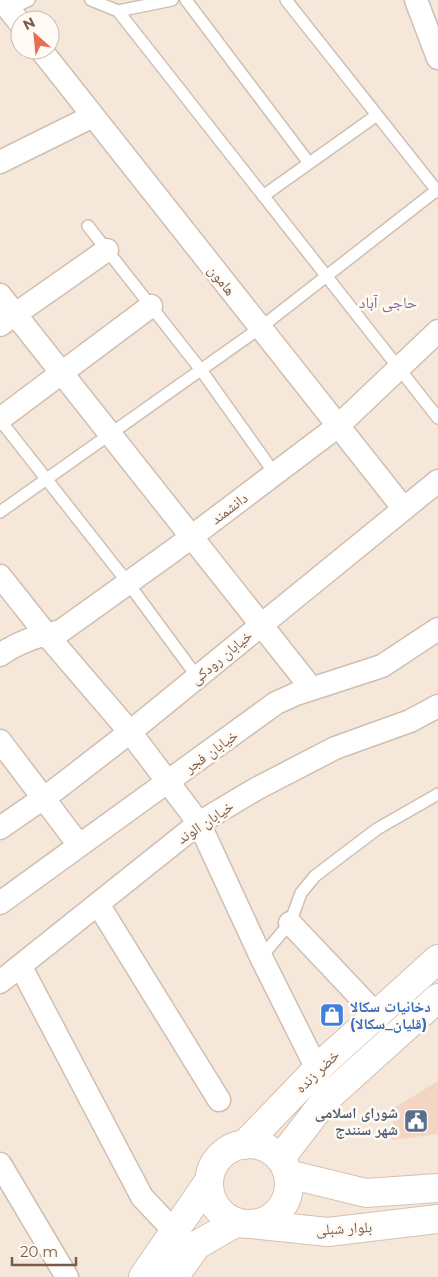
<svg xmlns="http://www.w3.org/2000/svg" width="438" height="1277" font-family="Montserrat,'Noto Naskh Arabic',sans-serif">
<style>
.residential{fill:#f5e8da;fill-rule:evenodd}
.building{fill:#f3d5c3}
.lines{fill:none;stroke-linecap:round;stroke-linejoin:round}
.lane-casing{stroke:#d1beb0;stroke-width:14}
.street-casing{stroke:#d1beb0;stroke-width:25}
.secondary-casing{stroke:#d6c0b0;stroke-width:30}
.lane{stroke:#fff;stroke-width:11}
.street{stroke:#fff;stroke-width:22}
.secondary{stroke:#fff;stroke-width:28}
.labels{text-anchor:middle;dominant-baseline:central;stroke-width:5;stroke-linejoin:round;paint-order:stroke}
.street-label{font-size:15px;fill:#7a5c4d;stroke:#fffaf3}
.shop-label{font-size:15px;font-weight:bold;fill:#366cbe;stroke:#fffaf3;text-anchor:start}
.service-label{font-size:15px;font-weight:bold;fill:#4e5e75;stroke:#fffaf3;text-anchor:end}
.neighbourhood-label{font-size:16px;fill:#846695;stroke:#fffaf3}
</style>
<rect width="100%" height="100%" fill="#fdf6ec"/>
<path class="residential" d="M 0,0 L 438,0 L 438,1277 L 0,1277 ZM 20,20 L 50,20 L 50,50 L 20,50 Z"/>
<path class="building" d="M 438,1081 L 438,1134 L 392,1140 L 394,1108 Z"/>
<g class="lines">
<defs>
<path id="lane" d="M 91,0 L 118,11 L 172,0
M 186,0 L 309,163
M 286,0 L 438,192
M 10,10 L 29,0
M 118,11 L 438,418
M 263,196 L 377,115
M 88,226 L 201,370 L 275,474
M 0,420 L 128,583 L 198,678
M 0,512 L 260,328 L 438,189
M 261,957 L 290,923 L 301,893 L 315,876 L 377,829 L 438,794"/>
<path id="street" d="M 416,0 L 438,58
M 3,2 L 20,23
M 41,50 L 404,509
M 0,162 L 93,116
M 0,295 L 312,689
M 0,325 L 107,250
M 0,419 L 151,306
M 0,576 L 46,634 L 130,732 L 199,823 L 261,957 L 317,1069
M 0,655 C 18,642 39,635 61,631 L 174,550 L 338,426 L 438,331
M 0,741 L 79,845
M 0,828 L 55,790 L 130,732 L 438,481
M 0,903 L 276,703 L 296,694 L 382,666 L 438,629
M 98,904 L 219,1100
M 290,923 L 377,1015
M 21,967 L 142,1197 L 174,1231
M 0,982 L 199,823 L 256,789 L 335,748 L 410,721 L 438,706
M 0,1164 L 67,1277"/>
<path id="secondary" d="M209 1184a40 40 0 1 1 80 0a40 40 0 1 1-80 0Z
M 244,1145 L 323,1063 L 438,959
M 280,1159 L 327,1098 L 438,998
M 288,1174 L 366,1193 L 438,1188
M 251,1224 L 328,1232 L 438,1219
M 143,1277 L 209,1181
M 174,1277 L 197,1245 L 237,1222"/>
</defs>
<use href="#lane" class="lane-casing"/>
<use href="#street" class="street-casing"/>
<use href="#secondary" class="secondary-casing"/>
<use href="#lane" class="lane"/>
<use href="#street" class="street"/>
<use href="#secondary" class="secondary"/>
</g>
<defs>
<symbol id="shop-square" viewBox="-11 -11 22 22"><rect x="-9" y="-9" width="18" height="18" rx="4" fill="#3f7fe0" stroke="#fffaf3"/><path d="M-5-2.5h2.3a2.7 3.5 0 0 1 5.4 0H5L5.5 6h-11ZM-1.5-2.5h3a1.5 2.3 0 0 0-3 0Z" fill="#fff"/></symbol>
<symbol id="civic-square" viewBox="-11 -11 22 22"><rect x="-9" y="-9" width="18" height="18" rx="4" fill="#5c6f8a" stroke="#fffaf3"/><path d="M-.6-6.5H3V-4.5H.6V-3L4-1V1h2V6H-6V1h2V-1L-.6-3ZM-1.2 2.5V6h2.4V2.5Z" fill="#fff"/></symbol>
</defs>
<g fill-rule="evenodd">
<use href="#shop-square" x="318" y="1001" width="28" height="28"/>
<use href="#civic-square" x="402" y="1107" width="28" height="28"/>
</g>
<g class="labels">
<g class="street-label">
<text transform="translate(222 280) rotate(52)">هامون</text>
<text transform="translate(229 508) rotate(-37)">دانشمند</text>
<text transform="translate(221 657) rotate(-40)">خیابان رودکی</text>
<text transform="translate(211 751) rotate(-36)">خیابان فجر</text>
<text transform="translate(205 822) rotate(-34)">خیابان الوند</text>
<text transform="translate(317 1071) rotate(-44)">خضر زنده</text>
<text transform="translate(344 1228) rotate(-3)">بلوار شبلی</text>
</g>
<g class="shop-label">
<text x="350" y="1006">دخانیات سکالا<tspan x="350" dy="17">(قلیان_سکالا)</tspan></text>
</g>
<g class="service-label">
<text x="398" y="1112">شورای اسلامی<tspan x="398" dy="17">شهر سنندج</tspan></text>
</g>
<g class="neighbourhood-label">
<text x="388" y="302">حاجی آباد</text>
</g>
</g>
<g transform="translate(35 35) rotate(333)"><circle r="24" fill="#fffaf3" stroke="#cabbb1"/>
<path d="M0-4L9 19L0 12L-9 19Z" fill="#e76f51"/>
<text y="-8" font-size="14" font-weight="bold" text-anchor="middle" fill="#7a5c4d">N</text>
</g>
<path d="M12 1257v8h64v-8" fill="none" stroke="#7a5c4d" stroke-width="2.5"/>
<text x="20" y="1257" font-size="15" fill="#7a5c4d" stroke="#fffaf3" stroke-width="4" paint-order="stroke">20 m</text>
</svg>
